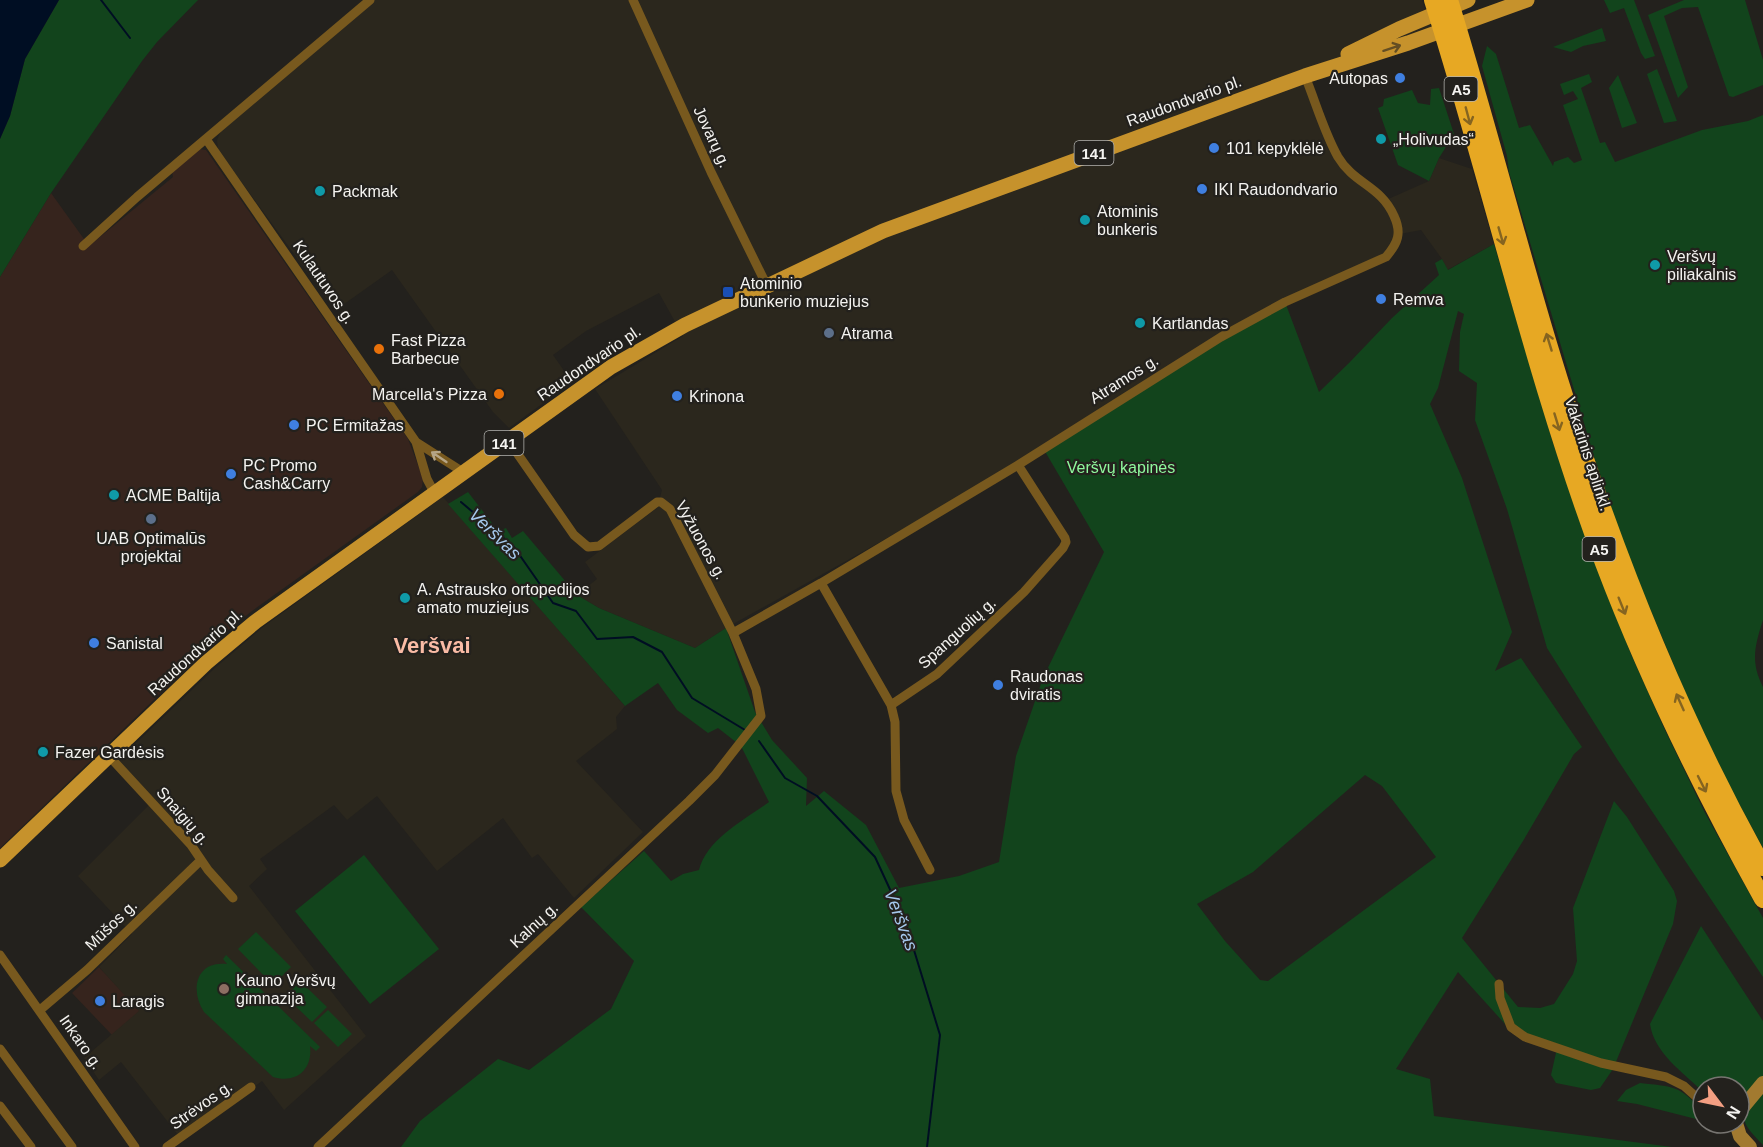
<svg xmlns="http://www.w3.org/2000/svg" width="1763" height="1147" font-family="Arial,sans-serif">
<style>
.commercial{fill:#36241d}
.built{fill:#2b271d}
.green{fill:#12441c;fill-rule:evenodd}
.water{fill:#000e23}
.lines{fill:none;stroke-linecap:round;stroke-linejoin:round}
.stream{stroke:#000e23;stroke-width:2}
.street{stroke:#78591e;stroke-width:9}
.secondary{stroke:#a27a30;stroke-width:14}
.primary{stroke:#c6922c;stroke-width:15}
.highway{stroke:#e7a823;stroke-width:18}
.oneway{stroke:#644e23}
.oneway2{stroke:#856420}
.oneway3{stroke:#b6a687}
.shop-dot{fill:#3f7fe0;stroke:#23211d;stroke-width:2}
.culture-dot{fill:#0f9aa8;stroke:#23211d;stroke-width:2}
.transit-dot{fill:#1a4fb4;stroke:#23211d;stroke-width:2}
.service-dot{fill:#5c6f8a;stroke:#23211d;stroke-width:2}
.food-dot{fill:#e8710a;stroke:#23211d;stroke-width:2}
.education-dot{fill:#8d6e63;stroke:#23211d;stroke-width:2}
.labels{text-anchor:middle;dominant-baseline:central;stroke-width:4.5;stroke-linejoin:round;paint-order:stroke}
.shield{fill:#23211d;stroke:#b5b4b1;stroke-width:1.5}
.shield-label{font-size:15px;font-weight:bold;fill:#f4f3f0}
.poi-label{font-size:16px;fill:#f4f3f0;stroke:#23211d;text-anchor:start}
.street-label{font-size:16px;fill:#f4f3f0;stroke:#23211d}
.park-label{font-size:16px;fill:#8ff99d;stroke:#23211d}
.water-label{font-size:18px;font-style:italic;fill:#a5c8ec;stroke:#23211d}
.district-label{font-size:22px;font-weight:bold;fill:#fabba5;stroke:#23211d}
</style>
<rect width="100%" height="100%" fill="#23211d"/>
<path class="commercial" d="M 199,149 L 206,150 L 408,439 L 423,478 L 422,487 L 418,492 L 252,611 L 217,639 L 0,848 L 0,277 L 51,193 L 89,246 L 173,177 L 172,171 Z
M 99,967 L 140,1011 L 112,1035 L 72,993 Z"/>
<path class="built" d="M 374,0 L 1422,0 L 1434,34 L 1306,76 L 1339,159 L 1386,200 L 1429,181 L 1439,158 L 1472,169 L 1494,244 L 1447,270 L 1442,259 L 1421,230 L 1400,234 L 1394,249 L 1285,302 L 1018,465 L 726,628 L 695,648 L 599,608 L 577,595 L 597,579 L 585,562 L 657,508 L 662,490 L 595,389 L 683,336 L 659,293 L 586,331 L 553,355 L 572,382 L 509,428 L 493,412 L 392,270 L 340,307 L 330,303 L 218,150 L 217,140 L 221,131 Z
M 443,497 L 625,706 L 616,717 L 617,729 L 576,761 L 643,832 L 574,898 L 538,854 L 532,858 L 503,818 L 437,871 L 377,796 L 347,820 L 334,805 L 260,859 L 267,869 L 249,886 L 366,1036 L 284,1110 L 262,1081 L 182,1140 L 121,1062 L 99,1080 L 84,1058 L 139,1011 L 99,967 L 132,934 L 78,876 L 153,801 L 117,761 L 216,667 L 263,627 Z"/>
<path class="green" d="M 59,0 L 198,0 L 157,42 L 142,61 L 51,193 L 0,277 L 0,139 L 10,116 L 25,59 Z
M 1604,0 L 1634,0 L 1655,56 L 1645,59 L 1641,53 L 1624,8 L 1610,13 Z
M 1684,0 L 1745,0 L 1763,60 L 1763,85 L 1733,97 L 1729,96 L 1698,7 L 1682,8 L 1664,16 L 1688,87 L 1678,98 L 1648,15 Z
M 1602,28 L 1606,41 L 1583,46 L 1571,52 L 1553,47 Z
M 1487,46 L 1496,54 L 1519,128 L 1530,125 L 1553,166 L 1554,162 L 1568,157 L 1574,163 L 1582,160 L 1563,105 L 1578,99 L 1573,91 L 1564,95 L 1560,84 L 1589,74 L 1592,82 L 1581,88 L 1600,143 L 1605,142 L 1615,162 L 1702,130 L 1748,121 L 1763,115 L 1763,620 C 1755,645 1750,662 1763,687 L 1763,848 L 1731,789 L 1691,706 L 1627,554 L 1596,463 L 1509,172 L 1507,156 L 1482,66 Z
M 1657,69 L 1677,121 L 1664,123 L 1647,74 Z
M 1618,75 L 1637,123 L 1622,128 L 1609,88 Z
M 1439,88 L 1454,134 L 1439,158 L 1429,181 L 1398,165 L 1378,108 L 1383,106 L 1384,99 L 1412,90 L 1418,103 L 1430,105 L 1431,89 Z
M 1494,244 L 1553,443 L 1591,551 L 1631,654 L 1664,728 L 1704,811 L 1763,918 L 1763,977 L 1617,759 L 1547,648 L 1507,509 L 1475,420 L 1477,383 L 1459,371 L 1460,332 L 1464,314 L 1458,311 L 1438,388 L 1430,404 L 1462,478 L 1512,632 L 1495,671 L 1521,658 L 1582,747 L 1574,754 L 1523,841 L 1462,938 L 1518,1007 L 1540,1008 L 1554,1004 L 1573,974 L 1577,961 L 1573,908 L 1614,801 L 1627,817 L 1674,891 L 1677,901 L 1673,924 L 1613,1069 L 1600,1088 L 1591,1090 L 1556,1083 L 1551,1075 L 1558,1044 L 1529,1035 L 1505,1024 L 1458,972 L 1396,1069 L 1430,1079 L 1434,1116 L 1672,1147 L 401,1147 L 420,1121 L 498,1059 L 529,1070 L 611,1009 L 634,961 L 581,907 L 644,851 L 671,881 L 683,874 L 699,870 C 707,839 744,820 769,802 L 741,746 L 718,728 L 708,733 L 677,710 L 658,683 L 625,706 L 448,504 L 468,492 L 498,531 L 506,528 L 512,538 L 523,531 L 577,595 L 599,608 L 695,648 L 726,628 L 755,712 L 772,740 L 807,778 L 806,806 L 824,791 L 866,825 L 899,888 L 959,876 L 999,862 L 1016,756 L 1043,678 L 1104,552 L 1043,448 L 1285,302 L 1319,392 L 1349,363 L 1392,318 L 1439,275 L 1435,263 L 1442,259 L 1448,270 ZM 1365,775 L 1382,786 L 1436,857 L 1268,981 L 1260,980 L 1225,941 L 1197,904 L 1253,872 Z
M 364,855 L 439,949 L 370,1004 L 295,911 Z
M 1701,926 L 1763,1021 L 1763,1076 L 1739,1102 L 1739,1087 L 1703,1087 L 1703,1092 C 1683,1072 1654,1053 1650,1024 Z
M 256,932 L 291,967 L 273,985 L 238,949 Z
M 226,955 L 320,1047 L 316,1051 L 310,1046 C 313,1070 296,1084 273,1077 L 204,1012 C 189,989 197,960 227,964 L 223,959 Z
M 300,981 L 327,1007 L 312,1022 L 286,997 Z
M 328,1010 L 352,1034 L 338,1047 L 314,1023 Z
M 1640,1083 C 1675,1087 1678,1085 1703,1111 L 1703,1118 L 1700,1120 L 1637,1104 L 1617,1101 L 1626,1090 Z
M 1763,1091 L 1763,1145 C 1737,1118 1740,1119 1763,1091 Z"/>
<path class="water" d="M 0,0 L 59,0 L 25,59 L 10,116 L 0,139 Z"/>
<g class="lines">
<path class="stream" d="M 101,0 L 130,38
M 461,502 L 514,547 L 553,603 L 576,611 L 597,639 L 633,637 L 662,652 L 692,698 L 745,730
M 759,741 L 785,778 L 817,796 L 875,857 L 906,924 L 940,1035 L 927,1147"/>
<path class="street" d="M 633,0 L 711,172 L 767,286
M 206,139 L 416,442 L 427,479 L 434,492
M 83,246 L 137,197 L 370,0
M 416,442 L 463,472
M 821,583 L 891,705
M 733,633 L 821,583 L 1018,465 L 1221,337 L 1285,302 L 1386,257 C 1398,243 1402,233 1394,216 C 1381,186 1354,184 1338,157 C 1324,132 1316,103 1305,76
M 109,756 L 191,845 L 208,870 L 233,898
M 930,870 L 904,820 L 896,791 L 895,722 L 891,705 L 937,674 L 1024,592 L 1063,548 L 1066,542 L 1065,538 L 1018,465
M 0,955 L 135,1147
M 1499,984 L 1500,998 L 1511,1027 L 1525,1037 L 1601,1063 L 1666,1077 L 1684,1086 L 1703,1103
M 40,1010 L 87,970 L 201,860
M 0,1049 L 72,1147
M 0,1106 L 31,1147
M 167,1147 L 251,1087
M 318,1147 L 689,801 L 715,775 L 761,716 L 756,689 L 733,633 L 670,509 L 661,502 L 657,502 L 599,546 L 588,547 L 574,535 L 508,440"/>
<path class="secondary" d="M 1739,1112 L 1763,1083
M 1736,1123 L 1740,1136 L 1750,1147"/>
<path class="primary" d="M 1348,54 L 1399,29 L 1468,0
M 0,860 L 206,663 L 255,622 L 611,367 L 685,325 L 883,231 L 1305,76 L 1408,43 L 1527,0"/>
<path class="highway" d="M 1433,0 C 1492,187 1535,379 1604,563 C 1648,679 1703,791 1763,899
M 1449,0 C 1496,152 1533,308 1585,459 C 1633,600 1690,737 1763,867"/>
</g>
<defs><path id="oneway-shaft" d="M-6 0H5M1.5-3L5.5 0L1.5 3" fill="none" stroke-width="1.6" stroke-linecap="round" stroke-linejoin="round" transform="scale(1.5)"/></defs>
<use class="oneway" href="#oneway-shaft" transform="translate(1392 48) rotate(-18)"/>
<g class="oneway2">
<use href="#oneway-shaft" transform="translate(1468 116) rotate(75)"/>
<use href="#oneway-shaft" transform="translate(1501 236) rotate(74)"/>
<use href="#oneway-shaft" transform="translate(1549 342) rotate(-107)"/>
<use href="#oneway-shaft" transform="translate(1557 422) rotate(73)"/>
<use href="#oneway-shaft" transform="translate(1622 606) rotate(68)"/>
<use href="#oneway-shaft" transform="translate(1680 702) rotate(-114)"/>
<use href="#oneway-shaft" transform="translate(1702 784) rotate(63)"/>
</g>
<use class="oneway3" href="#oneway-shaft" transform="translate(439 457) rotate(-146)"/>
<g class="shop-dot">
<circle cx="1400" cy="78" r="6"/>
<circle cx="1214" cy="148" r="6"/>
<circle cx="1202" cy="189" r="6"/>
<circle cx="1381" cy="299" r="6"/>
<circle cx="677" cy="396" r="6"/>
<circle cx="294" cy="425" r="6"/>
<circle cx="231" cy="474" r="6"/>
<circle cx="94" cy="643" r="6"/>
<circle cx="998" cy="685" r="6"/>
<circle cx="100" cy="1001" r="6"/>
</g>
<g class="culture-dot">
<circle cx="1381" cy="139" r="6"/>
<circle cx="320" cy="191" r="6"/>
<circle cx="1085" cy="220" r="6"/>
<circle cx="1655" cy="265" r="6"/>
<circle cx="1140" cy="323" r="6"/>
<circle cx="114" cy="495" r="6"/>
<circle cx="405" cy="598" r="6"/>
<circle cx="43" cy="752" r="6"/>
</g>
<rect class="transit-dot" x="722" y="286" width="12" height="12" rx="3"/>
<g class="service-dot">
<circle cx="829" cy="333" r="6"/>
<circle cx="151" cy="519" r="6"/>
</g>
<g class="food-dot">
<circle cx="379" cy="349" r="6"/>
<circle cx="499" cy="394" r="6"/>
</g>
<circle class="education-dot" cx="224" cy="989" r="6"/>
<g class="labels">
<g class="shield">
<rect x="1444.5" y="77" width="33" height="24" rx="4.5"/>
<rect x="1074.5" y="141" width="39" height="24" rx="4.5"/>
<rect x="484.5" y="431" width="39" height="24" rx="4.5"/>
<rect x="1582.5" y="537" width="33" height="24" rx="4.5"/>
</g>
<g class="shield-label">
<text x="1461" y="89">A5</text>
<text x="1094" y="153">141</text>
<text x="504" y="443">141</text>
<text x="1599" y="549">A5</text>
</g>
<g class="poi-label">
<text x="1388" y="78" text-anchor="end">Autopas</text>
<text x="1393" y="139">„Holivudas“</text>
<text x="1226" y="148">101 kepyklėlė</text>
<text x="1214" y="189">IKI Raudondvario</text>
<text x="332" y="191">Packmak</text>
<text x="1097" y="211">Atominis<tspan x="1097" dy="18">bunkeris</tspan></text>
<text x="1667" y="256">Veršvų<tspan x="1667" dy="18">piliakalnis</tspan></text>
<text x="740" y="283">Atominio<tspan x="740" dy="18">bunkerio muziejus</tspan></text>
<text x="1393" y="299">Remva</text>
<text x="1152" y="323">Kartlandas</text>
<text x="841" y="333">Atrama</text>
<text x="391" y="340">Fast Pizza<tspan x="391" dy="18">Barbecue</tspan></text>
<text x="487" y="394" text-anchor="end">Marcella's Pizza</text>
<text x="689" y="396">Krinona</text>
<text x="306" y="425">PC Ermitažas</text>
<text x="243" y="465">PC Promo<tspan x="243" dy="18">Cash&amp;Carry</tspan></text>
<text x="126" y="495">ACME Baltija</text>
<text x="151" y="538" text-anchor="middle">UAB Optimalūs<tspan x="151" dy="18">projektai</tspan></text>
<text x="417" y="589">A. Astrausko ortopedijos<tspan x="417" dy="18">amato muziejus</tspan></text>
<text x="106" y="643">Sanistal</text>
<text x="1010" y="676">Raudonas<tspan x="1010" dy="18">dviratis</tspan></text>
<text x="55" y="752">Fazer Gardėsis</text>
<text x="236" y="980">Kauno Veršvų<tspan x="236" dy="18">gimnazija</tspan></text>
<text x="112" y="1001">Laragis</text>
</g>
<g class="street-label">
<text transform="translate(1184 101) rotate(-20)">Raudondvario pl.</text>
<text transform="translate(712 137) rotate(65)">Jovarų g.</text>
<text transform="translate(324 282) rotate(56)">Kulautuvos g.</text>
<text transform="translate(589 363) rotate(-34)">Raudondvario pl.</text>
<text transform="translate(1124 379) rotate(-32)">Atramos g.</text>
<text transform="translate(1588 454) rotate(72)">Vakarinis aplinkl.</text>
<text transform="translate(701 540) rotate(61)">Vyžuonos g.</text>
<text transform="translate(957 633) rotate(-42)">Spanguolių g.</text>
<text transform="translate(195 652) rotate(-42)">Raudondvario pl.</text>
<text transform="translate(183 816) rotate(49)">Snaigių g.</text>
<text transform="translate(111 925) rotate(-44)">Mūšos g.</text>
<text transform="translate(534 925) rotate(-43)">Kalnų g.</text>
<text transform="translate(81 1042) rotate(55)">Inkaro g.</text>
<text transform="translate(201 1105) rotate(-35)">Strėvos g.</text>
</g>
<g class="park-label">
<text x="1121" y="467">Veršvų kapinės</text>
</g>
<g class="water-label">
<text transform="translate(495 534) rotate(44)">Veršvas</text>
<text transform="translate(901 920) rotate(69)">Veršvas</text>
</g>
<g class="district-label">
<text x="432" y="645">Veršvai</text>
</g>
</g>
<g transform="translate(1721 1105) rotate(122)"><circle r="28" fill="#23211d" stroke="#777571" stroke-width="1.5"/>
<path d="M0-4.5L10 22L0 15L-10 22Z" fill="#f39f82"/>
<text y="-9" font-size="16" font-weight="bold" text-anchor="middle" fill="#f4f3f0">N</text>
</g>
</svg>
